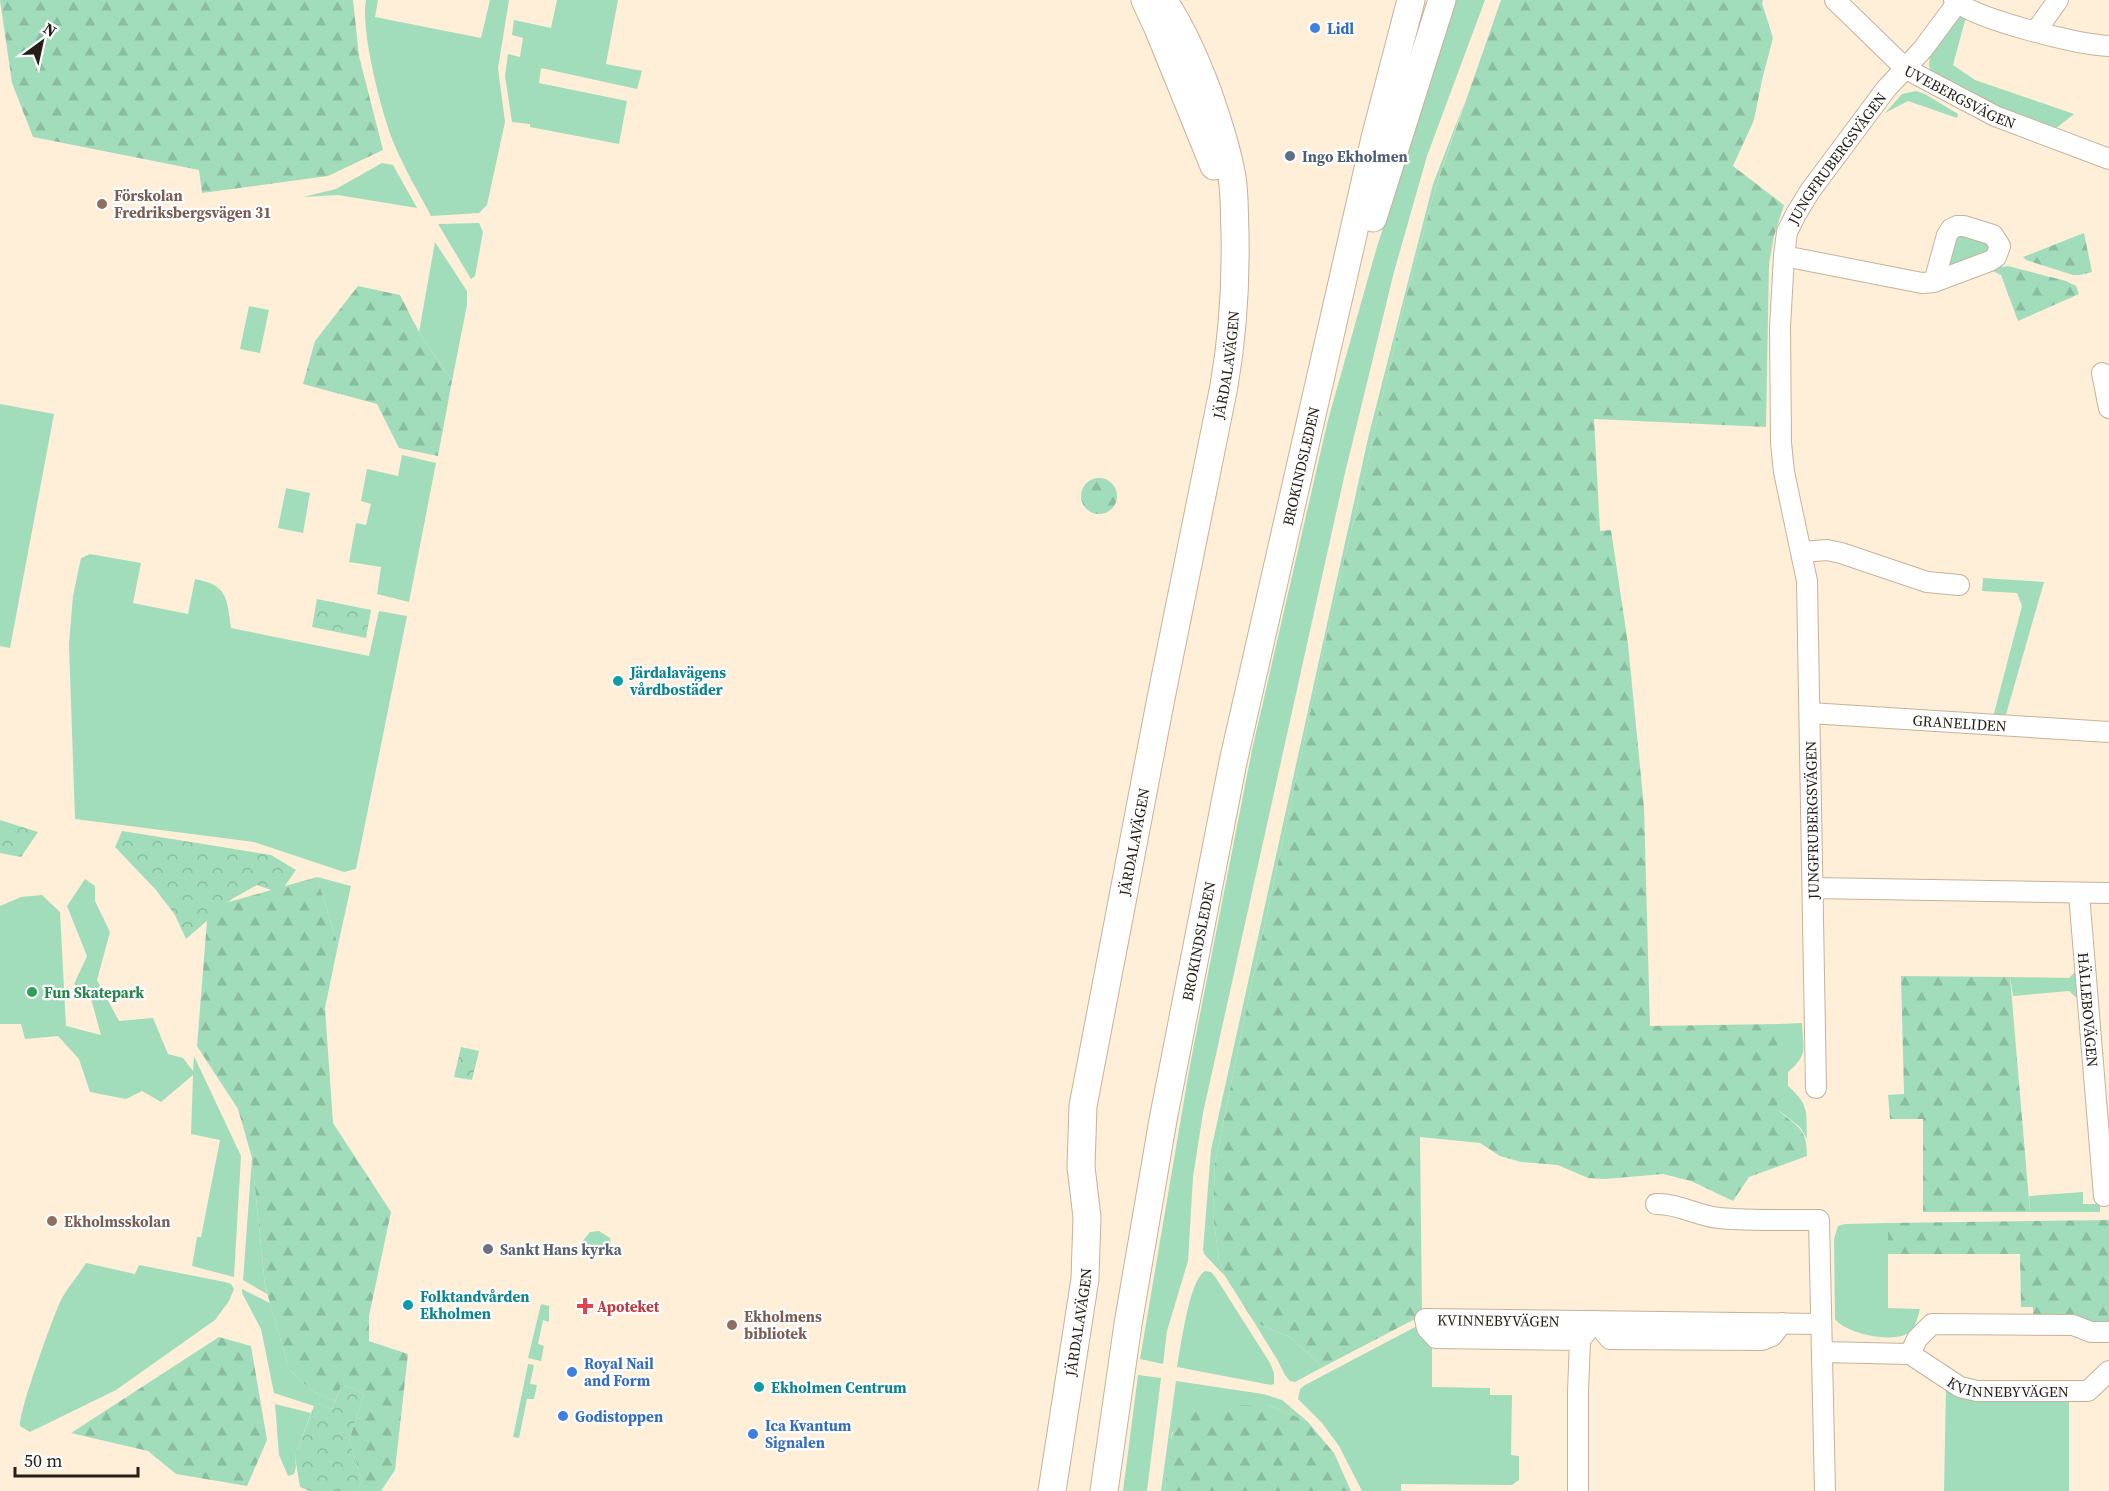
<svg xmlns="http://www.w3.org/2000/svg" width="2109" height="1491" font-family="'Source Serif 4',serif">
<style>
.grass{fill:#a1ddba}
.forest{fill:url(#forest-firs)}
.park{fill:url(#park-crowns)}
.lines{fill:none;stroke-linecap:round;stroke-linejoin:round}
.street-casing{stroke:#c5b299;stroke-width:22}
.secondary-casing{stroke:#c5b299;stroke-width:29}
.street{stroke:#fff;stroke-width:20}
.secondary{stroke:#fff;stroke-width:27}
.shop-dot{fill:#3f7fe0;stroke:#fff;stroke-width:2}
.service-dot{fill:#5c6f8a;stroke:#fff;stroke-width:2}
.education-dot{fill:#8d6e63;stroke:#fff;stroke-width:2}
.culture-dot{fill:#0f9aa8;stroke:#fff;stroke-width:2}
.leisure-dot{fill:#2e9e5b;stroke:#fff;stroke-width:2}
.worship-dot{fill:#6b7280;stroke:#fff;stroke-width:2}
.health-dot{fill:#e0444e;stroke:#fff;stroke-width:2}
.labels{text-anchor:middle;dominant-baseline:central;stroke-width:4.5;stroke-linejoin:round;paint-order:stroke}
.shop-label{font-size:15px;font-weight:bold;fill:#366cbe;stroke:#fff;text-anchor:start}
.street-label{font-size:15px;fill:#261f15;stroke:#fff}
.service-label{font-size:15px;font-weight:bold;fill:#4e5e75;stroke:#fff;text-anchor:start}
.education-label{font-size:15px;font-weight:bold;fill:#785e54;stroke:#fff;text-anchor:start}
.culture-label{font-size:15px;font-weight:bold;fill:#0d838f;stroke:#fff;text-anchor:start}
.leisure-label{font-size:15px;font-weight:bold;fill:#27864d;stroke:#fff;text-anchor:start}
.worship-label{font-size:15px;font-weight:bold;fill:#5b616d;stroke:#fff;text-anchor:start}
.health-label{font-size:15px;font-weight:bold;fill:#be3a42;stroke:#fff;text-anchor:start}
</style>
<defs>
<pattern id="forest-firs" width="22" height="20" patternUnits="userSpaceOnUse" patternTransform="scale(1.5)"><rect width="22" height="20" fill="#a1ddba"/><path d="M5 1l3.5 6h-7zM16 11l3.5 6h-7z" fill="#8abd9f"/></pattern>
<pattern id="park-crowns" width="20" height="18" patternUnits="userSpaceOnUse" patternTransform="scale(1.5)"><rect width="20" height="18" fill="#a1ddba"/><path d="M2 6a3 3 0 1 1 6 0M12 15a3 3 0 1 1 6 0" fill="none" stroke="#8abd9f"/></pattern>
</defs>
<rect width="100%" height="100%" fill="#ffefd9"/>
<path class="grass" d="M 366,0 L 378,0 L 375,17 L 481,38 L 490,0 L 509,0 L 498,68 L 505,122 L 487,205 L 479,213 L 431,216 C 419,193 405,170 395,146 C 382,116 360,30 366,0 Z
M 557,0 L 618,0 L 606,64 L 642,71 L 637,89 L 541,68 L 539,83 L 627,101 L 619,144 L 530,127 L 530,124 L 512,122 L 505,76 L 508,54 L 520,57 L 523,38 L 512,35 L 514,20 L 551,28 Z
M 1455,0 L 1485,0 L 1427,156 L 1394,272 L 1345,473 L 1203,1113 L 1193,1177 L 1188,1261 L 1167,1331 L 1163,1364 L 1140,1359 L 1190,1065 L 1252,750 L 1328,420 L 1376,250 Z
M 1961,16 L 1966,17 L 1953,65 L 1975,80 L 2074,114 L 2055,129 C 2008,113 1974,97 1931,71 C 1922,57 1947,31 1956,19 Z
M 1916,91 L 1925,94 L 1958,114 L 1957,118 L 1908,101 L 1885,113 L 1902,94 Z
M 1465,101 L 1436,186 L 1405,301 L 1330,621 L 1243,1025 L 1215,1163 L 1213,1215 L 1219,1260 L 1225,1276 L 1204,1254 L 1203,1250 L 1211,1150 L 1369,434 L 1433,184 Z
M 382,163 L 393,165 L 417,208 L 338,195 L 303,197 L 336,189 Z
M 479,223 L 483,232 L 475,276 L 471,279 L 438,224 Z
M 1959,234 L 1990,244 L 1989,252 L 1951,268 L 1948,265 L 1953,240 Z
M 435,242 L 467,291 L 467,305 L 452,381 L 419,332 Z
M 249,306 L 269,310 L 260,353 L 240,349 Z
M 0,404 L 54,414 L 10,648 L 0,646 Z
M 402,455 L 436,463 L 409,602 L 377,594 L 381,567 L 349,562 L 356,523 L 366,525 L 371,504 L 361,501 L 367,469 L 398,476 Z
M 286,488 L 310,493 L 303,533 L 278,528 Z
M 90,554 L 141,563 L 133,603 L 188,614 L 195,579 C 227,585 227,597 231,628 L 369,656 L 379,611 L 407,616 L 356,869 L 344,872 L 254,842 L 75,819 L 69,644 L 73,596 L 81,558 Z
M 1983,578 L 2044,582 L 2005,718 L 1993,717 L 2022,606 L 2017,593 L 1982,591 Z
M 317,877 L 351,886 L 338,945 Z
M 85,879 L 95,886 L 95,901 L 110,932 L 97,980 L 119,1021 L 153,1018 L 168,1054 L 183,1058 L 193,1071 L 194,1056 L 241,1156 L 234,1277 L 192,1266 L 197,1237 L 201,1237 L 220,1140 L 191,1134 L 193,1075 L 161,1102 L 142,1091 L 126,1099 L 90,1092 L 79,1059 L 58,1036 L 25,1039 L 21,1024 L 0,1024 L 0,906 L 21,897 L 42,895 L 60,912 L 66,1026 L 101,1035 L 91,999 L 74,984 L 87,956 L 67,906 Z
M 2078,969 L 2080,1001 L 2069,991 L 2013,996 L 2010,977 L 2069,978 Z
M 1802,1023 C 1803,1049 1809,1054 1788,1072 L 1788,1086 C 1810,1106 1806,1111 1807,1139 L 1800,1127 L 1777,1109 L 1777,1024 Z
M 252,1158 L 265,1286 L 267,1294 L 243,1280 Z
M 2083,1192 L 2083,1204 L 2100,1204 L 2100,1212 L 2030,1212 L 2029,1196 Z
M 1888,1223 L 1888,1308 L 1920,1309 C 1918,1316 1916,1326 1911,1331 C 1897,1345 1846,1334 1835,1319 L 1834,1239 L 1838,1226 L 1845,1224 Z
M 599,1231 L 610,1238 L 612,1250 L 581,1243 L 590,1232 Z
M 86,1263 L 135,1274 L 139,1265 L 225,1282 L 231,1284 L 234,1289 L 229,1301 L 215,1320 L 116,1390 L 30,1432 L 20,1426 C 18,1414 53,1317 60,1302 C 67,1288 78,1276 86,1263 Z
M 1205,1271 L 1211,1272 L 1216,1278 L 1270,1363 L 1274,1373 L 1274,1384 L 1271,1385 L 1177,1367 C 1181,1347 1189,1280 1205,1271 Z
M 242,1289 L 270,1303 L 289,1369 L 312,1391 L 335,1401 L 332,1409 L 315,1403 L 314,1406 L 274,1393 L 261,1329 L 242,1293 Z
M 541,1304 L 549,1306 L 549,1322 L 543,1320 L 538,1344 L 544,1346 L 541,1361 L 528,1358 Z
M 1254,1322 L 1290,1337 L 1323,1367 L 1295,1382 L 1290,1381 L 1285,1375 L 1278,1361 Z
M 1417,1326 L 1432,1343 L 1432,1387 L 1490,1388 L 1490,1395 L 1512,1395 L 1511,1455 L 1519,1456 L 1519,1480 L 1512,1485 L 1401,1484 L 1401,1491 L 1362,1491 L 1339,1446 L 1322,1423 L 1298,1399 L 1300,1389 L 1305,1385 Z
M 528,1364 L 534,1365 L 530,1384 L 537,1385 L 534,1399 L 527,1399 L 519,1438 L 513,1437 Z
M 1138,1375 L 1161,1378 L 1147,1491 L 1123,1491 Z
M 1176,1381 L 1263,1394 L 1282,1400 L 1307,1421 L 1268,1405 L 1172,1432 L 1165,1491 L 1161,1491 Z
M 1946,1389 L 1956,1394 L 2069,1401 L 2069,1491 L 1944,1491 Z
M 275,1404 L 311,1413 L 295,1457 L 296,1467 L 294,1474 L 288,1476 L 279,1455 Z"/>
<path class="forest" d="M 0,0 L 353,0 L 359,56 L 383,150 L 328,176 L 202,193 L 199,170 L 33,137 L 12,83 Z
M 1501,0 L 1763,0 L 1762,3 L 1773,38 L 1762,80 L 1754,120 L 1733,166 L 1784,205 L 1774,236 L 1769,264 L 1766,427 L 1594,419 L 1600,531 L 1611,530 L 1628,644 L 1644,807 L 1650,1026 L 1777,1024 L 1777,1109 C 1797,1127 1807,1127 1807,1156 L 1749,1177 L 1733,1201 L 1691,1181 L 1663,1174 L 1605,1179 L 1588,1178 L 1558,1165 L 1521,1162 L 1500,1156 L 1480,1143 L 1420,1137 L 1422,1314 L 1415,1319 L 1323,1367 L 1290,1337 L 1254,1322 L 1225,1276 L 1219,1260 L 1213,1215 L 1215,1163 L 1243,1025 L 1330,621 L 1405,301 L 1436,186 Z
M 2084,233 L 2092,272 L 2080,275 L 2073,275 L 2026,260 L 2023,257 Z
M 2008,266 L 2066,281 L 2076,286 L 2079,294 L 2018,321 L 2001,275 L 1989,269 Z
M 358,286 L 400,295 L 419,332 L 452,381 L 438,456 L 399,448 L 377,404 L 303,384 L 315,341 Z
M1081 496a18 18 0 1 1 36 0a18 18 0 1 1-36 0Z
M 317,877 L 338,945 L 325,1008 L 333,1123 L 391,1212 L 369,1316 L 369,1341 L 408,1354 L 395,1470 L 381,1491 L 357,1491 L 362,1481 L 349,1440 L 364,1394 L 342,1384 L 335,1401 L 312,1391 L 289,1369 L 265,1286 L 252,1158 L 238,1109 L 197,1046 L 208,908 Z
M 1901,976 L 2010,977 L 2030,1212 L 1923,1212 L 1923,1119 L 1890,1119 L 1888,1095 L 1904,1094 Z
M 2109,1220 L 2109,1325 L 2033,1319 L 2033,1307 L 2021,1307 L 2020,1254 L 1888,1254 L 1888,1223 Z
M 219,1337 L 251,1346 L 267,1440 L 247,1486 L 176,1474 L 148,1451 L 71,1433 Z
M 1226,1405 L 1268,1405 L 1307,1421 L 1334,1453 L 1351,1491 L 1165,1491 L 1169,1448 L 1177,1416 L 1191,1407 Z"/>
<path class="park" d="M 317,599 L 371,610 L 366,638 L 312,627 Z
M 0,820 L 38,832 L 21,857 L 0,853 Z
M 122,831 L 271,855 L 296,870 L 280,893 L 257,885 L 232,899 L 186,939 L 175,915 L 156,890 L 115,847 Z
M 461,1047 L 479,1051 L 472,1080 L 454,1077 Z
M 342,1384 L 364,1394 L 349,1440 L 362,1481 L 357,1491 L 310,1491 L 300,1487 L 295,1457 L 315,1403 L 332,1409 Z"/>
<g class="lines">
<defs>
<g id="street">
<path id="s1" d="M 1835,0 L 1906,69 L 1995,116 L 2109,159"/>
<path d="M 1954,0 C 1975,19 2078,45 2109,46"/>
<path d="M 2036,31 L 2058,0"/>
<path d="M 1784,256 L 1922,283 L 1934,282 L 1990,261 L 1996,257 L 2000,246 L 1993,235 L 1964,226 L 1957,226 L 1951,229 L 1947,235 L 1934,282"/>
<path d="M 2102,373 L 2109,408"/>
<path d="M 1802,552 L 1827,550 L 1841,553 L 1927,582 L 1959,585"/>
<path id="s2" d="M 1810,713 L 2109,732"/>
<path d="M 1813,888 L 2109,893"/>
<path id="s3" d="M 2079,894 L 2104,1196"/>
<path id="s4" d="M 1816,1088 L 1807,581 L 1784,472 L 1781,443 L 1780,327 L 1784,256 L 1787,232 L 1796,214 L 1810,191 L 1886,89 L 1923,49 L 1957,3"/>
<path d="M 1656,1204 C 1678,1203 1697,1216 1719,1218 C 1752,1221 1786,1220 1819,1220 L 1825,1491"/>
<path id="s5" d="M 1580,1340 L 1436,1338 L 1427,1328 L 1425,1319 L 1821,1324"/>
<path id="s6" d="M 1822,1352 L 1910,1354 L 1960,1387 L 1977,1391 L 2088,1391 L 2109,1371"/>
<path d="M 1910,1354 L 1917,1339 L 1932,1324 L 2073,1325 L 2091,1332 L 2109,1332"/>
<path d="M 1578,1491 L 1578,1392 L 1580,1340 L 1595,1321 L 1610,1339 L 1762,1340 L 1772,1336 L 1782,1323"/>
</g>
<g id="secondary">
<path d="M 1145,0 L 1158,28 L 1214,166"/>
<path d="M 1373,218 L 1442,0"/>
<path id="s7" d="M 1052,1491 L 1085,1279 L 1087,1217 L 1081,1167 L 1083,1106 L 1161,698 L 1224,386 C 1233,334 1236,284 1235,232 C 1234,213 1235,196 1232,177 C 1227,148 1217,118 1207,90 C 1195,58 1182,28 1163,0"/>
<path id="s8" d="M 1104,1491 L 1128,1324 L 1163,1120 L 1233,762 L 1375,138 L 1411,0"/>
</g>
</defs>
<use href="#street" class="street-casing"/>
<use href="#secondary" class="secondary-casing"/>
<use href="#street" class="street"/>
<use href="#secondary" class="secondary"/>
</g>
<g class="shop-dot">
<circle cx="1315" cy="28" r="6"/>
<circle cx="572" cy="1372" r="6"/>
<circle cx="563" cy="1416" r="6"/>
<circle cx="753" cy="1434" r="6"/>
</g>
<circle class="service-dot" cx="1290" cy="156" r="6"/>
<g class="education-dot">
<circle cx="102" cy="204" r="6"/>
<circle cx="52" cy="1221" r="6"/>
<circle cx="732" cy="1325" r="6"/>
</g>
<g class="culture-dot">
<circle cx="618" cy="681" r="6"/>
<circle cx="408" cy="1305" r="6"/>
<circle cx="759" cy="1387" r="6"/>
</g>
<circle class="leisure-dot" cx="32" cy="992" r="6"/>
<circle class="worship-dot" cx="488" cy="1249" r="6"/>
<path class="health-dot" d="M582 1297h6v6h6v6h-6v6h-6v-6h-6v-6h6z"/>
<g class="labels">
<g class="shop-label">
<text x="1327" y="28">Lidl</text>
<text x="584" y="1363">Royal Nail<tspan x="584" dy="17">and Form</tspan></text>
<text x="575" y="1416">Godistoppen</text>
<text x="765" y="1425">Ica Kvantum<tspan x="765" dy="17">Signalen</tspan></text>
</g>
<g class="street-label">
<text stroke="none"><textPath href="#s1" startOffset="160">UVEBERGSVÄGEN</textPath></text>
<text stroke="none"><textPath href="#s4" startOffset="948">JUNGFRUBERGSVÄGEN</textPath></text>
<text stroke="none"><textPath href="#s7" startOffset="1143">JÄRDALAVÄGEN</textPath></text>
<text stroke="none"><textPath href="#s8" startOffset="1044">BROKINDSLEDEN</textPath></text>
<text stroke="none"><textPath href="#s2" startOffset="150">GRANELIDEN</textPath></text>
<text transform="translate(1812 820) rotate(-91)">JUNGFRUBERGSVÄGEN</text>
<text stroke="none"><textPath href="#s7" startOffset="657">JÄRDALAVÄGEN</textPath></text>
<text stroke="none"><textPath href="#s8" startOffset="558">BROKINDSLEDEN</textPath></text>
<text stroke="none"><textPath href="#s3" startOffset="116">HÄLLEBOVÄGEN</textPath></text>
<text stroke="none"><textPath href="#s5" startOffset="240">KVINNEBYVÄGEN</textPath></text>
<text stroke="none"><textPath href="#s7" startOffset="171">JÄRDALAVÄGEN</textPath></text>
<text stroke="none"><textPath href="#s6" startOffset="196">KVINNEBYVÄGEN</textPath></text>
</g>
<g class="service-label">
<text x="1302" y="156">Ingo Ekholmen</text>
</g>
<g class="education-label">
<text x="114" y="195">Förskolan<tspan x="114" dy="17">Fredriksbergsvägen 31</tspan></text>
<text x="64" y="1221">Ekholmsskolan</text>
<text x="744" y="1316">Ekholmens<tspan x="744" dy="17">bibliotek</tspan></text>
</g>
<g class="culture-label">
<text x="630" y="672">Järdalavägens<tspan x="630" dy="17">vårdbostäder</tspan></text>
<text x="420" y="1296">Folktandvården<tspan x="420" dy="17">Ekholmen</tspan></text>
<text x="771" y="1387">Ekholmen Centrum</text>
</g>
<g class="leisure-label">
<text x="44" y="992">Fun Skatepark</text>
</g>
<g class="worship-label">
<text x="500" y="1249">Sankt Hans kyrka</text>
</g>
<g class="health-label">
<text x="597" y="1306">Apoteket</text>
</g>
</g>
<g transform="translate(42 42) rotate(33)" stroke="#ffffff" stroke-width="4.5" paint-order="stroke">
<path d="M0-4.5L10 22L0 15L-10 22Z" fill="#261f15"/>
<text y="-9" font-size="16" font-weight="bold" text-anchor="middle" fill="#261f15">N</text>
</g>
<path d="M15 1467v9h123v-9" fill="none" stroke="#261f15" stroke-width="3"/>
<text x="24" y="1467" font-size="18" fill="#261f15" stroke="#ffffff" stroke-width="4.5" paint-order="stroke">50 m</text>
</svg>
